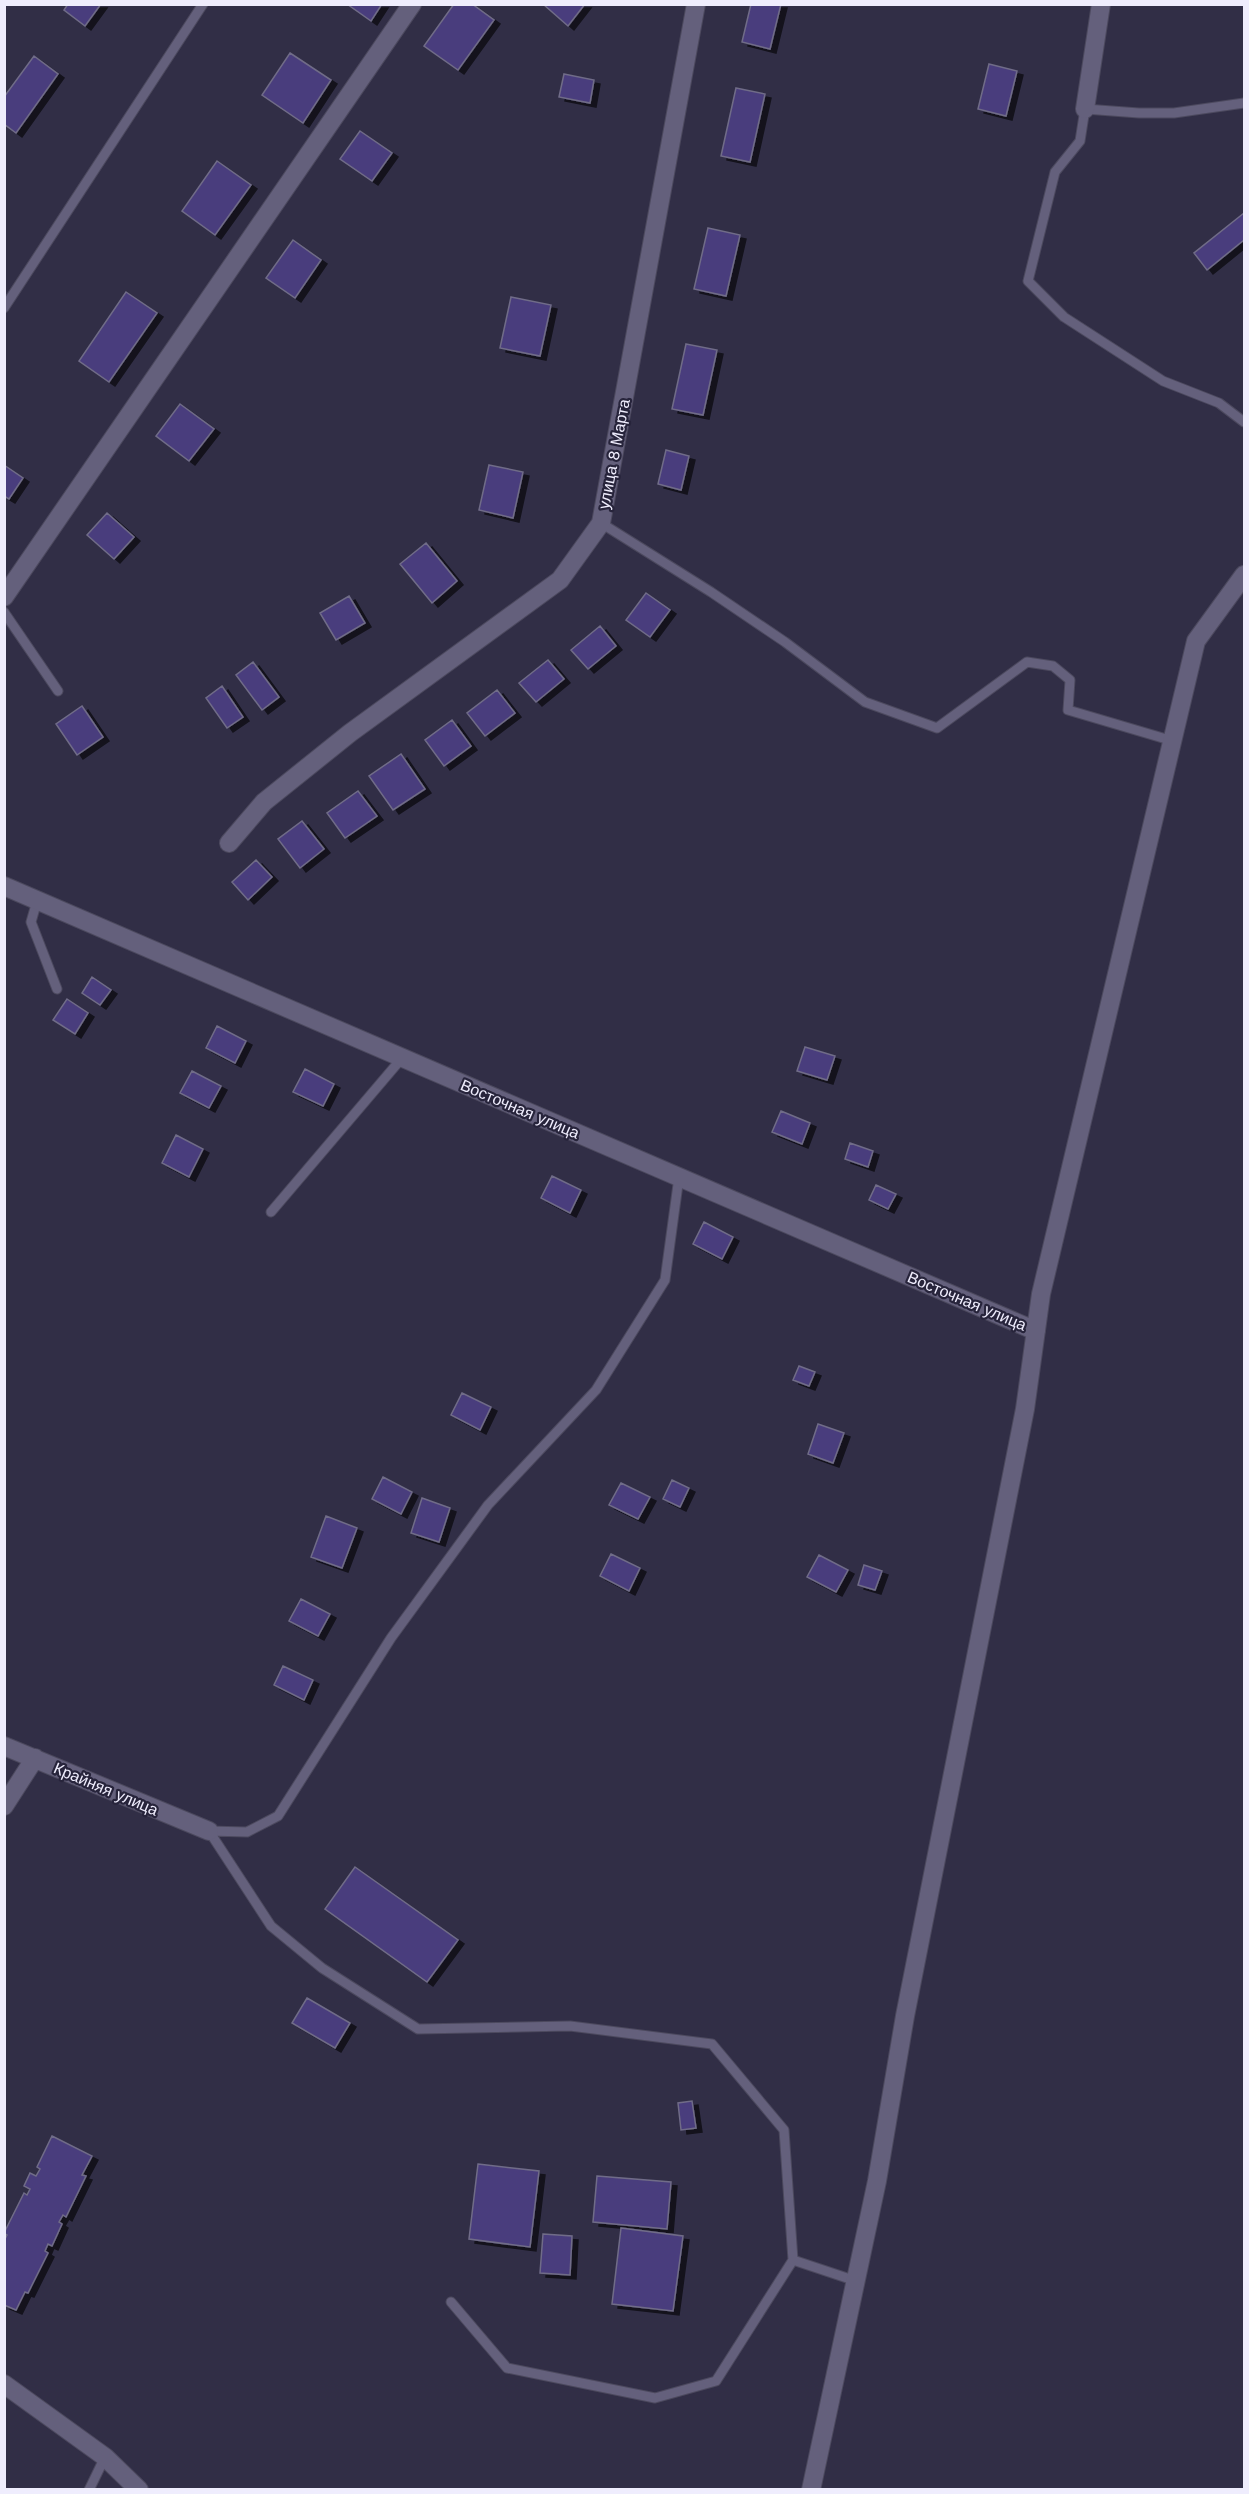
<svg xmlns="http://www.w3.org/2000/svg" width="1249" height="2494" font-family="'Work Sans',sans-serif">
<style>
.building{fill:#4a3d7d;stroke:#706c88;stroke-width:1.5;filter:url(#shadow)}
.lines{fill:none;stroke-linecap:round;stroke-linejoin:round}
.service-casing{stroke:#4c495e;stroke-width:11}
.minor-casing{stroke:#4c495e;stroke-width:20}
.service{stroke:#64607c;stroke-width:9}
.minor{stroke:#64607c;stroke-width:18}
.labels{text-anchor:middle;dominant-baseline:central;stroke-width:4.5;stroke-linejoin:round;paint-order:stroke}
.street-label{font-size:16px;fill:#efedfd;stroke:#27243b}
</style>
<defs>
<filter id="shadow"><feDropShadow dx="6" dy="4" stdDeviation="0" flood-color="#0009"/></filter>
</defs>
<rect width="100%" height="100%" fill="#312e46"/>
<path class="building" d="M 68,4 L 101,4 L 85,26 L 64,10 Z
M 347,4 L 382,4 L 371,21 Z
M 454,4 L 472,4 L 494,20 L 458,70 L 424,46 Z
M 543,4 L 585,4 L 568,26 Z
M 751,4 L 781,4 L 770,49 L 742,42 Z
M 290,53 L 331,80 L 303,123 L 262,95 Z
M 34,56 L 58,74 L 16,133 L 4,124 L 4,97 Z
M 989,64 L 1017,71 L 1006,116 L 978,109 Z
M 564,74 L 594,80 L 590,103 L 559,97 Z
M 736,88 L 765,94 L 750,162 L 721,156 Z
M 360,131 L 392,153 L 372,181 L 340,159 Z
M 217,161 L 251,185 L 215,235 L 182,211 Z
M 1244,213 L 1244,240 L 1207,270 L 1194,253 Z
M 708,228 L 740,235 L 726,296 L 694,289 Z
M 293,240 L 321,260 L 295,298 L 266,278 Z
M 126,292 L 157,313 L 109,382 L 79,361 Z
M 511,297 L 551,305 L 540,356 L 500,348 Z
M 686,344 L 717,350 L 703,415 L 672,409 Z
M 180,404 L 214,429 L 189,461 L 156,436 Z
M 666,450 L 689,456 L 681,490 L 658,484 Z
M 4,465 L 23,478 L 9,499 L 4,496 Z
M 489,465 L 523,472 L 513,518 L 479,510 Z
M 107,513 L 134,537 L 114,559 L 87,535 Z
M 426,543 L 457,581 L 432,603 L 400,564 Z
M 646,593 L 670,610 L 650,637 L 626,620 Z
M 349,596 L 365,623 L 336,640 L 320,613 Z
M 600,626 L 616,646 L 588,669 L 571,650 Z
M 548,660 L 564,679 L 536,702 L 519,683 Z
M 253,662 L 279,697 L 262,710 L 236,675 Z
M 222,686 L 243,717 L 227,728 L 206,698 Z
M 497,690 L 515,713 L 485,736 L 467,713 Z
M 82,706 L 103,737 L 77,755 L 56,724 Z
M 452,720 L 471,746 L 444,766 L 425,740 Z
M 401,754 L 425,789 L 393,810 L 369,776 Z
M 358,791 L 377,816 L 345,838 L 327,813 Z
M 302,821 L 324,849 L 300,868 L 278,839 Z
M 256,860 L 272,877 L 248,900 L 232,882 Z
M 92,977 L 111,990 L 100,1005 L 82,993 Z
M 67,999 L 88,1013 L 75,1034 L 53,1020 Z
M 217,1026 L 246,1041 L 235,1063 L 206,1048 Z
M 805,1047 L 835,1056 L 827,1080 L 797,1071 Z
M 305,1069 L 334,1084 L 323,1106 L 293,1092 Z
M 192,1071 L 221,1086 L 209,1108 L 180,1093 Z
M 781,1111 L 810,1123 L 802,1144 L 772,1132 Z
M 176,1135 L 203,1149 L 189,1177 L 162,1163 Z
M 850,1143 L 873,1151 L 868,1167 L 845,1159 Z
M 552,1176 L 581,1190 L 570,1213 L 541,1198 Z
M 876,1185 L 896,1194 L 888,1209 L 869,1200 Z
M 704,1222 L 733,1237 L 722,1259 L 693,1244 Z
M 799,1366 L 815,1372 L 809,1386 L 793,1380 Z
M 462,1393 L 491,1407 L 480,1430 L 451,1415 Z
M 818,1424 L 844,1433 L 833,1463 L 808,1454 Z
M 383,1477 L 412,1492 L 401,1514 L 372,1499 Z
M 672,1480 L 689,1488 L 680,1507 L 663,1499 Z
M 621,1483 L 650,1497 L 638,1519 L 609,1505 Z
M 422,1498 L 450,1508 L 439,1542 L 411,1533 Z
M 326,1516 L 357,1528 L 342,1568 L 311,1557 Z
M 611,1554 L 640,1568 L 629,1591 L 600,1576 Z
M 819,1555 L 848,1570 L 836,1592 L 807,1577 Z
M 864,1565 L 882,1571 L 875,1590 L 858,1585 Z
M 301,1599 L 330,1614 L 318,1636 L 289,1621 Z
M 283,1666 L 313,1680 L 304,1700 L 274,1685 Z
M 355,1867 L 458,1940 L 427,1982 L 325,1909 Z
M 307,1998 L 350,2023 L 335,2048 L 292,2023 Z
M 692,2101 L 696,2128 L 681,2130 L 678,2103 Z
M 52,2136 L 92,2156 L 82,2175 L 86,2176 L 66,2217 L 63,2215 L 59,2222 L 62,2224 L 52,2246 L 48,2244 L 45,2251 L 48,2253 L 28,2293 L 25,2292 L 16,2310 L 4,2305 L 4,2241 L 7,2235 L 4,2233 L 24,2193 L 27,2195 L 30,2189 L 24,2186 L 30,2173 L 36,2176 L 40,2169 L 37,2167 Z
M 478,2164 L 539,2171 L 530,2247 L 469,2239 Z
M 597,2176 L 671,2182 L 667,2229 L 593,2222 Z
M 621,2228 L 683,2236 L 673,2311 L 612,2304 Z
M 543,2234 L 572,2236 L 570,2275 L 540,2273 Z"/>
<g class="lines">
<defs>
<path id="service" d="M 1244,103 L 1174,113 L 1139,113 L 1085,109 L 1080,141 L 1055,172 L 1028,281 L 1064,317 L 1163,381 L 1219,403 L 1244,422
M 4,308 L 203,4
M 601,523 L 711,592 L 785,642 L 865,702 L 937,728 L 1027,662 L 1053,666 L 1070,680 L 1068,710 L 1173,741
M 4,612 L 58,691
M 37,901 L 31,922 L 57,989
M 271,1212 L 402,1058
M 209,1831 L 271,1926 L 322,1968 L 418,2029 L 570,2026 L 712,2044 L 784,2130 L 793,2260 L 856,2281
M 209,1831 L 247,1832 L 278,1816 L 391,1638 L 488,1505 L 596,1390 L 665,1280 L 679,1177
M 451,2302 L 507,2368 L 655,2398 L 716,2381 L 793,2260
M 89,2490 L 105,2457"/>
<path id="minor" d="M 1085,109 L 1101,4
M 4,597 L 412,4
M 229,843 L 264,802 L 350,733 L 560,580 L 601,523 L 696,4
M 4,886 L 1036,1331
M 4,1746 L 209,1831
M 4,1806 L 35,1758
M 4,2384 L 105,2457 L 139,2490
M 811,2490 L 877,2181 L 905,2016 L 1025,1409 L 1041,1294 L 1196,641 L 1244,575"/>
</defs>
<use href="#service" class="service-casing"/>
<use href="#minor" class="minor-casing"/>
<use href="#service" class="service"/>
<use href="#minor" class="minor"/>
</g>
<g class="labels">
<g class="street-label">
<text transform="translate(614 454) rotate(-79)">улица 8 Марта</text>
<text transform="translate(520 1109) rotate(23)">Восточная улица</text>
<text transform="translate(967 1301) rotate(23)">Восточная улица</text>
<text transform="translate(106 1789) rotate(23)">Крайняя улица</text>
</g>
</g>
<rect width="1249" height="2494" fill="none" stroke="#efedfd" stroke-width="12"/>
</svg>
